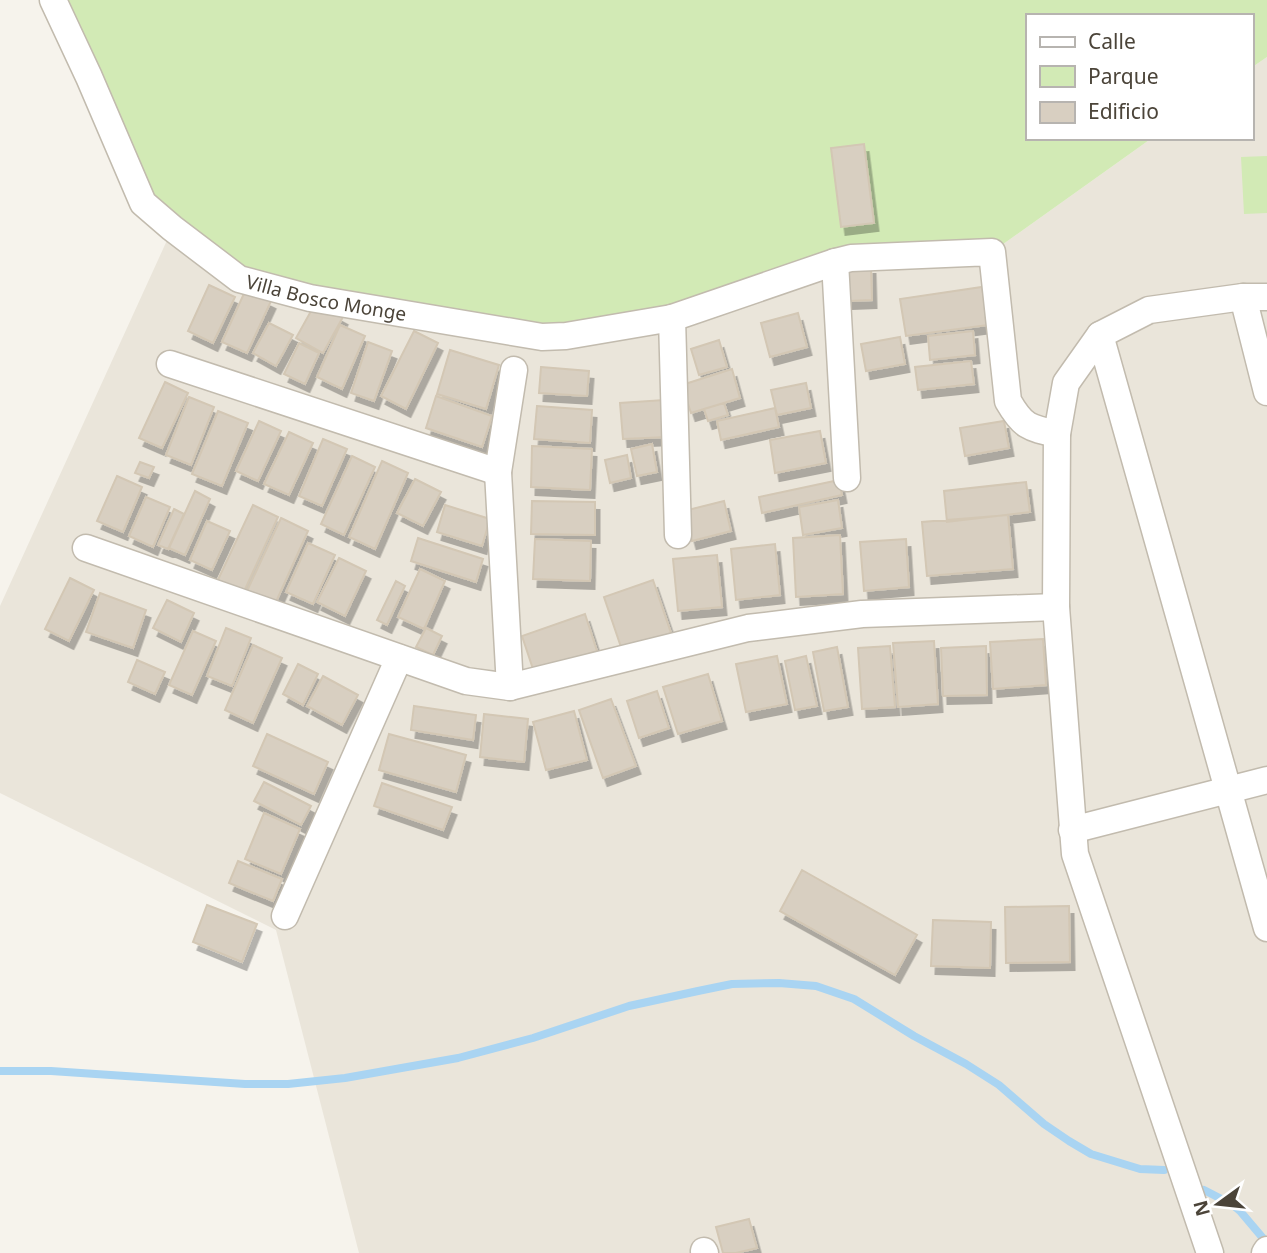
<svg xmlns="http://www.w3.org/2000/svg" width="1267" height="1253" font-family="'Noto Sans',sans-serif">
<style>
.residential{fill:#eae5da}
.green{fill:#d2eab5}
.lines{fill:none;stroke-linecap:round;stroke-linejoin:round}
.stream{stroke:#a9d4f2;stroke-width:8}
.building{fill:#d8cfc1;stroke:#d3c7b4;stroke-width:2;filter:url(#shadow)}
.minor-casing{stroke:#c2bbae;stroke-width:29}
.minor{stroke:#fff;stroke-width:26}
.labels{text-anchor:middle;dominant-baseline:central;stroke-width:7;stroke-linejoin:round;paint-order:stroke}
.street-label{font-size:19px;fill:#4b4439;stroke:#fff}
</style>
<defs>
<filter id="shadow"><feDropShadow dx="4.5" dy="8" stdDeviation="0" flood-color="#0004"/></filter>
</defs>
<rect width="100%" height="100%" fill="#f6f3ec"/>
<path class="residential" d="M 1267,57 L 1267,1253 L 359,1253 L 276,930 L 0,793 L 0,606 L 174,225 L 839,253 L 992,252 L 1152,138 L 1251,138 L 1251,68 Z"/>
<path class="green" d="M 60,0 L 1267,0 L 1267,57 L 1251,68 L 1251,16 L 1027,16 L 1027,138 L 1152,138 L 992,252 L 839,253 L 672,313 L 518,331 L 238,276 L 145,199 Z
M 1267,156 L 1267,213 L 1244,214 L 1241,157 Z"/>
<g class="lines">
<path class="stream" d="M 0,1071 L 51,1071 L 245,1084 L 288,1084 L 345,1078 L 458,1058 L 533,1038 L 629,1006 L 698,991 L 732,984 L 779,983 L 816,986 L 854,999 L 914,1036 L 966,1064 L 999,1085 L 1044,1124 L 1069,1141 L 1091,1154 L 1140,1169 L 1164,1170
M 1204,1190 L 1233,1205 L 1240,1211 L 1267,1243"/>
</g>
<path class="building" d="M 864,144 L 874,223 L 841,227 L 831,148 Z
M 847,266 L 871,266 L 872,300 L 848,301 Z
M 209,285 L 235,297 L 213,343 L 188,331 Z
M 982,287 L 988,325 L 906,336 L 900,299 Z
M 246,289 L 271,301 L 247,353 L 222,342 Z
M 316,302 L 343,317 L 323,353 L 296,338 Z
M 798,313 L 807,347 L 770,357 L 761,323 Z
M 269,323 L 293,335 L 276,366 L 253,353 Z
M 340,325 L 365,336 L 342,389 L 317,377 Z
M 414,331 L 438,343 L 406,409 L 381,396 Z
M 973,331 L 975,355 L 930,360 L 928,336 Z
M 900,337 L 905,364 L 866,371 L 861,344 Z
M 719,340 L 727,367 L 699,375 L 691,349 Z
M 368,342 L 392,351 L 374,401 L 351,393 Z
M 299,343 L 319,353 L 305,384 L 284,374 Z
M 450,350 L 499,365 L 486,409 L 437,394 Z
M 971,361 L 974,384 L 918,390 L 915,367 Z
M 541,367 L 589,371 L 587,396 L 539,393 Z
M 732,369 L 740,398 L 691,413 L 682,385 Z
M 165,382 L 188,393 L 162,448 L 139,438 Z
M 806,383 L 811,408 L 777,415 L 771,390 Z
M 436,396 L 492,416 L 482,447 L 426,428 Z
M 189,397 L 214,407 L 191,465 L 166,455 Z
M 664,400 L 667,437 L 623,439 L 620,403 Z
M 724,403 L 728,415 L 708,421 L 704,409 Z
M 537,406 L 592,410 L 590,443 L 534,439 Z
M 775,408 L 779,427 L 721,440 L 717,421 Z
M 218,411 L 248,423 L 222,486 L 192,474 Z
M 259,421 L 281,431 L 258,481 L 236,471 Z
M 1004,421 L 1009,448 L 965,456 L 960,428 Z
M 820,431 L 826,463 L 775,473 L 770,440 Z
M 289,432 L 313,443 L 289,495 L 264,484 Z
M 323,439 L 347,449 L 322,506 L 299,496 Z
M 652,444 L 657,472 L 637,476 L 631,449 Z
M 532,446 L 592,449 L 590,490 L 531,487 Z
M 627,455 L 631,478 L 610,483 L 605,460 Z
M 352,456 L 375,467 L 344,535 L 321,524 Z
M 382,461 L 408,473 L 375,549 L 349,537 Z
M 140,462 L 154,467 L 149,478 L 135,473 Z
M 117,476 L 142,487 L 123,532 L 97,521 Z
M 415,479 L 441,492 L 423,526 L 397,513 Z
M 839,480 L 842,495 L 762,513 L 759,497 Z
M 1026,482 L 1030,512 L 947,522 L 944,491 Z
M 195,491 L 210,499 L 185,555 L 169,548 Z
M 146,497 L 170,507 L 153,547 L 129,536 Z
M 838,500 L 842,528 L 803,535 L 799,507 Z
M 532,501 L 595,502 L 595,535 L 531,534 Z
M 724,501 L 731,531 L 692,541 L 684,511 Z
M 253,505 L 278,517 L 242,596 L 216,584 Z
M 445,505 L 490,519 L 482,546 L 437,532 Z
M 174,509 L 184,514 L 168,549 L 158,545 Z
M 1008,515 L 1013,569 L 927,576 L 922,522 Z
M 281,518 L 308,531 L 275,604 L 247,591 Z
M 207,521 L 230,531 L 212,570 L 190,560 Z
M 840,535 L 843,594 L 796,597 L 793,538 Z
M 418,538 L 483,559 L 476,582 L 411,561 Z
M 535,539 L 591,541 L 590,581 L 533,579 Z
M 906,539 L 909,587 L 864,591 L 860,542 Z
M 308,543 L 335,555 L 313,604 L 286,592 Z
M 775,544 L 780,595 L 736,600 L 731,549 Z
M 717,555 L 722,607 L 678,611 L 673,559 Z
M 339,558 L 366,571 L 345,616 L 317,602 Z
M 420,569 L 445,581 L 424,629 L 398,617 Z
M 70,578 L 94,590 L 69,641 L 45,629 Z
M 653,580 L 671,633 L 622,650 L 604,597 Z
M 396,581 L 405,586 L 387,625 L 377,620 Z
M 100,593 L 146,610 L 133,648 L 86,632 Z
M 167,600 L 194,613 L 181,642 L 153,628 Z
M 585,614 L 597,651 L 534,672 L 522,636 Z
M 226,628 L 251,638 L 232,686 L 207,676 Z
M 426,628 L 442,636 L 433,655 L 416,647 Z
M 193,631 L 216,641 L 192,695 L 169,685 Z
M 1043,639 L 1046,685 L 993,689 L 990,642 Z
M 934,641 L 938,704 L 898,707 L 893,643 Z
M 253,645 L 282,658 L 253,723 L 225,710 Z
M 890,646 L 895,707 L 862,709 L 858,648 Z
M 986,646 L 987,695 L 943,696 L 941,648 Z
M 837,647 L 848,707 L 824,711 L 813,652 Z
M 777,656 L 787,704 L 746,712 L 736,664 Z
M 806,656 L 817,706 L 795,710 L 785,661 Z
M 137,660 L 165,672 L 155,694 L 128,682 Z
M 298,664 L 318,674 L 303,705 L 283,694 Z
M 708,674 L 722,721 L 678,734 L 663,687 Z
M 323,676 L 358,695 L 342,725 L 307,706 Z
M 657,691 L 669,728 L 639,738 L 627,701 Z
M 611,699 L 636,766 L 603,778 L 579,710 Z
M 414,706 L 476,715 L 473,740 L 411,730 Z
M 574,711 L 587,760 L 546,770 L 533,722 Z
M 484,714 L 528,719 L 524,762 L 480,757 Z
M 267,734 L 328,762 L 314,794 L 253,766 Z
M 389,734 L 466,755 L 456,792 L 379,770 Z
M 264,782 L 311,806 L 301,825 L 254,801 Z
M 382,783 L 452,807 L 443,830 L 374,806 Z
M 264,813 L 300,829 L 281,874 L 245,859 Z
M 238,861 L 282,879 L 273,901 L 229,883 Z
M 802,870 L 917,935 L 895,975 L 780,911 Z
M 207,905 L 257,924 L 242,962 L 193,942 Z
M 1069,906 L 1070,962 L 1006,963 L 1005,907 Z
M 933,920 L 991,922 L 990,968 L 931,966 Z
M 749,1219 L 757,1248 L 736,1253 L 723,1253 L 716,1227 Z"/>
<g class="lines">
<defs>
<g id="minor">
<path id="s1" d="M 53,0 L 89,77 L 143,203 L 172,228 L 239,279 L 310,298 L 542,337 L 566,336 L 672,318 L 835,262 L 851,258 L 992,252 L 1008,401 C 1023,427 1029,428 1057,434"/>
<path d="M 835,262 L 847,478"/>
<path d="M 1243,297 L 1267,392"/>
<path d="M 672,318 L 678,535"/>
<path d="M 1100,335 L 1267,928"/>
<path d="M 170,364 L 498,472"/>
<path d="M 86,548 L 466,681 L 510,687 L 748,628 L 862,614 L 1056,607"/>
<path d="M 510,687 L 498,472 L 514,370"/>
<path d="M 1072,830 L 1267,780"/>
<path d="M 285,916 L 399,658"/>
<path d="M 704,1251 L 705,1253"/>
<path d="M 1210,1253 L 1075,854 L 1056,607 L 1057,434 L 1066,383 L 1100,335 L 1149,310 L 1243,297 L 1267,297"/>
<path d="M 1265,1253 L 1267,1250"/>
</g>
</defs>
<use href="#minor" class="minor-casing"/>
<use href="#minor" class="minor"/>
</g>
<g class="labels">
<g class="street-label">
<text stroke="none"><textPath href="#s1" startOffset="434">Villa Bosco Monge</textPath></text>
</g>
</g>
<rect x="1026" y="14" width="228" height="126" fill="#ffffff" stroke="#b7b4b0" stroke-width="2"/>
<rect x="1040" y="37" width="35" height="10" fill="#ffffff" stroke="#b7b4b0" stroke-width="2"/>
<text x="1088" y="49" font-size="21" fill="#4b4439">Calle</text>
<rect x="1040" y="66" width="35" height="21" fill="#d2eab5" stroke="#b7b4b0" stroke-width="2"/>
<text x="1088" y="84" font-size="21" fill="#4b4439">Parque</text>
<rect x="1040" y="102" width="35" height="21" fill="#d8cfc1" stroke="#b7b4b0" stroke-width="2"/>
<text x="1088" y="119" font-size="21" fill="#4b4439">Edificio</text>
<g transform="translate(1218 1204) rotate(255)" stroke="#ffffff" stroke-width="5" paint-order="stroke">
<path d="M0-5L12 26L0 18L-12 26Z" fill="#4b4439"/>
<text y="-10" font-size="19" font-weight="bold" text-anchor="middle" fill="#4b4439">N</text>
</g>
</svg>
